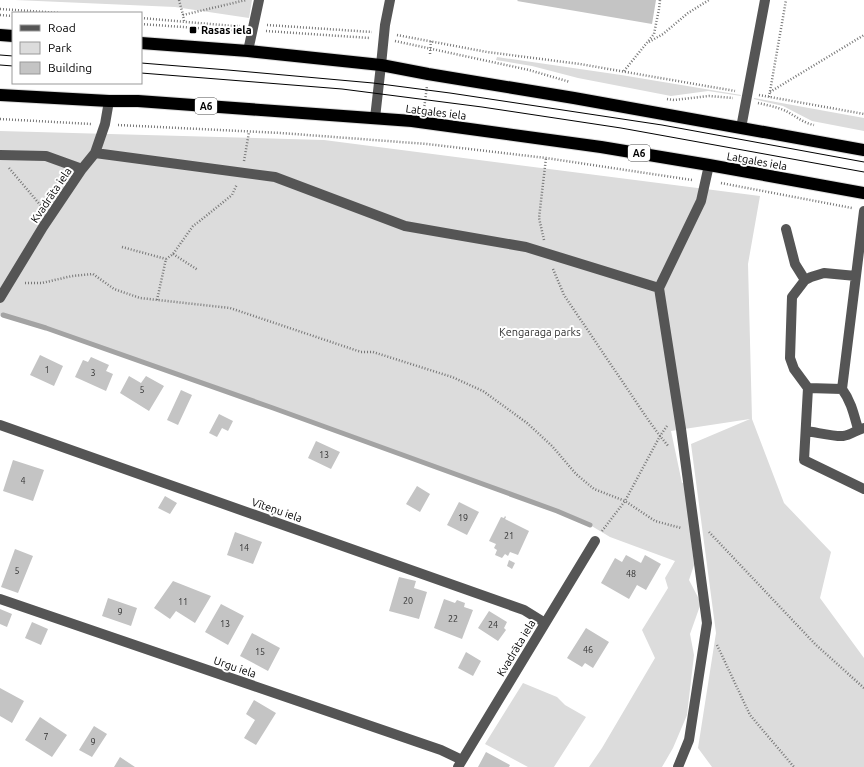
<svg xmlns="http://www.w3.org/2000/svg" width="864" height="767" font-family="Ubuntu,sans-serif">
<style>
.green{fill:#dcdcdc}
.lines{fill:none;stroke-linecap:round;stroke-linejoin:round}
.stream{stroke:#a3a3a3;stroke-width:5}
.building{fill:#c4c4c4}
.highway-casing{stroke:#dbdbdb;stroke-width:14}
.path{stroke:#777;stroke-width:2.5;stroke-dasharray:1 2;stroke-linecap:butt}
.minor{stroke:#555;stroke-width:10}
.highway{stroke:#000;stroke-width:12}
.tram{stroke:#000;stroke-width:1}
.poi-dot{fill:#000;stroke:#fff;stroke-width:1.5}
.labels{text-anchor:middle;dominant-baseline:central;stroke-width:4;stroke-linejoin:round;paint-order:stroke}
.number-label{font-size:9px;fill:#313131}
.shield{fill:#fff;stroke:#4c4c4c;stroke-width:1}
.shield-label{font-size:10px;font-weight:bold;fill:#000}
.poi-label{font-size:11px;font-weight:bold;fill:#000;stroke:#fff;text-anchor:start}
.street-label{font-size:11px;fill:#000;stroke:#fff}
.park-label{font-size:11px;fill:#333;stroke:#fff}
</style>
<rect width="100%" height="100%" fill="#fff"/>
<path class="green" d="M 15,0 L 252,0 L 249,18 L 175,7 Z
M 497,57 L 621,75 L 741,95 L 741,96 L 708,91 L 671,96 L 578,78 L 532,66 L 496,60 Z
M 754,98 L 864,118 L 864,131 L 812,121 L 783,106 L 754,99 Z
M 0,131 L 324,140 L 760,196 L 748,264 L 752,419 L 784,503 L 831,552 L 820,598 L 864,658 L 864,767 L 712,767 L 698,748 L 716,633 L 691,444 L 750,419 L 671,431 L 682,483 L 685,482 L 694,565 L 689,580 L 701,603 L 690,634 L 694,655 L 687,715 L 673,748 L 662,767 L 589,767 L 602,748 L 655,658 L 642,630 L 668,588 L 665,578 L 675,561 L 610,537 L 590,525 L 557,511 L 273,408 L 46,328 L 0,314 Z
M 523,683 L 557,697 L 565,705 L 586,717 L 554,767 L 528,767 L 485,744 Z"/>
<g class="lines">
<path class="stream" d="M 3,315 L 46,328 L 273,408 L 557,511 L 590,525"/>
</g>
<path class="building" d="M 518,0 L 656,0 L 652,24 L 517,1 Z
M 40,355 L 63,366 L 54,386 L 30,375 Z
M 91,357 L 109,365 L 106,371 L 113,374 L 106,391 L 75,377 L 83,360 L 88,362 Z
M 129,376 L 141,383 L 146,376 L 164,386 L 149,411 L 120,393 Z
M 181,390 L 192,395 L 178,425 L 167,420 Z
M 219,414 L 233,421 L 228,431 L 222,428 L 217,437 L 209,433 Z
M 316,441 L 340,452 L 331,469 L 308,458 Z
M 13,460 L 44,470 L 33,501 L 3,491 Z
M 417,486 L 430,494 L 420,512 L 406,504 Z
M 165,496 L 177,503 L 170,514 L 158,508 Z
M 459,502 L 479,512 L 467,535 L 447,525 Z
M 505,516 L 506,517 L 505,519 L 529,531 L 518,555 L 510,552 L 508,556 L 505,554 L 502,558 L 495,555 L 497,550 L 494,548 L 496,544 L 489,541 L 501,517 L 504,518 Z
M 235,532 L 262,542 L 253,564 L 227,555 Z
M 15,549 L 33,556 L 18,593 L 1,587 Z
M 626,555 L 641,563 L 645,555 L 661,564 L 646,590 L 637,585 L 629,599 L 601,583 L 615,558 L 622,562 Z
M 509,560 L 515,563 L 512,569 L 507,566 Z
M 399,577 L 416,581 L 414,588 L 427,592 L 419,619 L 389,611 Z
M 173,581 L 211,596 L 195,623 L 176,611 L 170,619 L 154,608 Z
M 108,598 L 137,608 L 131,626 L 102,616 Z
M 444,599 L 455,603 L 457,600 L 465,603 L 464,607 L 473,610 L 462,639 L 434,628 Z
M 221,604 L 244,616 L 228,645 L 205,632 Z
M 0,609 L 12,614 L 7,627 L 0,624 Z
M 489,611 L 507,622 L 504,628 L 506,630 L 498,641 L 478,628 Z
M 32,622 L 48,629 L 41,645 L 25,638 Z
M 586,628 L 609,642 L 593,668 L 585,663 L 582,667 L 567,658 Z
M 252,633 L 280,648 L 268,671 L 240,656 Z
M 466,652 L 481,661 L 473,676 L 458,668 Z
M 0,688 L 24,701 L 12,723 L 0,716 Z
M 254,700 L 276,713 L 256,745 L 244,738 L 255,720 L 246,714 Z
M 40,717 L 67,735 L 52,757 L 25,740 Z
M 94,726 L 107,734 L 92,757 L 79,750 Z
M 486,752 L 510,765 L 509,767 L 478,767 Z
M 120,757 L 135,767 L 114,767 Z"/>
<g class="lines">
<defs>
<path id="highway" d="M 0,35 L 13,36
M 141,43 L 248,51 L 381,65 L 428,74 L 574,98 L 864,150
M 0,95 L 109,101 L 138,101 L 412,121 L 601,147 L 709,165 L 864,193"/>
</defs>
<use href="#highway" class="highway-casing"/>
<path class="path" d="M 179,0 L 183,15
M 0,9 L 60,13
M 0,15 L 13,16
M 141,18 L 233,26 L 240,26
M 184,21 L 183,15 L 246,0
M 141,24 L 239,31
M 267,25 L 372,32
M 266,31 L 370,38
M 397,35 L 487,52 L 580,64 L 735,91
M 395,41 L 529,70 L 570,82
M 649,42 L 663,34 L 688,13 L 709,0
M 430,54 L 431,41
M 624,71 L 654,34 L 659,9 L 660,0
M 770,92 L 864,35
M 759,95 L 864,114
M 769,97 L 786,0
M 667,99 L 674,100 L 709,96 L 733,98
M 758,103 C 767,105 777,107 786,111 C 795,116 804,123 814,125
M 424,109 L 427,86
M 0,119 L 91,124
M 118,125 L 281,133 L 427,144 L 546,158 L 692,180
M 244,161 L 249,132
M 9,168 L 42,207
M 721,183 L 852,208
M 544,240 L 539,218 L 546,158
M 122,247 L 166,259
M 173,254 L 198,270
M 553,269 L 564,295 L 649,421 L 660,436 L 669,447
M 25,283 L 42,283 L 72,276 L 93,274 L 114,289 L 140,298 L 230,308 L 361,352 L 373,352 L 452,377 L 483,391 L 527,423 L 552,446 L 576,474 L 594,489 L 625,501 L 655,521 L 681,528
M 157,300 L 166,259 L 173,254 L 193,226 L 201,220 L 232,195 L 237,184
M 602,531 L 625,501 L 660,436 L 667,426
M 709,532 L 816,645 L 864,688
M 717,645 L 750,715 L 794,767"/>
<path class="minor" d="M 248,51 L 259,0
M 375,118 L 381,65 L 385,25 L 390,0
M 741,128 L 765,0
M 95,153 L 275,177 L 405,226 L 526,247 L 659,288
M 0,155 L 46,156 L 82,169
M 864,211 L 842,389 L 808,388 L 804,460 L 864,489
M 786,229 L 795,264 L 805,280
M 0,298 L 43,227 L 82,169 L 95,153 L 105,124 L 109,101
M 808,388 L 794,369 L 790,358 L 792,297 L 805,280 L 811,277 L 824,273 L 856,276
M 842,389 C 851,401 854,415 858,429
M 0,425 L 524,610 L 545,623
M 806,431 C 815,432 836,437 843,436 C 851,435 856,430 864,428
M 0,599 L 441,750 L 462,760
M 458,767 L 595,541
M 678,767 L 689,740 L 707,623 L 681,429 L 659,288 L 701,201 L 709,165"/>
<use href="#highway" class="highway"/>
<path class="tram" d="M 0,55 L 13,56
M 141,63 L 228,70 L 373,83 L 450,93 L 662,125 L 864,162
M 0,65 L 13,66
M 141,73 L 217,79 L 342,89 L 482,107 L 621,128 L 864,172"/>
</g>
<rect class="poi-dot" x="189" y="26" width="8" height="8" rx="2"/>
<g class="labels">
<g class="number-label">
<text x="47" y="370">1</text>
<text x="93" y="373">3</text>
<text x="142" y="390">5</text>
<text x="324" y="455">13</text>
<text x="23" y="481">4</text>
<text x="463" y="518">19</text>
<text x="509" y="536">21</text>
<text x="244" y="548">14</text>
<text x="17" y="571">5</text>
<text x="631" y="574">48</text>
<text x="408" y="601">20</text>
<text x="183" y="602">11</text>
<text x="120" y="612">9</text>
<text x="453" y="619">22</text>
<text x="225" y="624">13</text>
<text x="493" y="625">24</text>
<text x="588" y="650">46</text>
<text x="260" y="652">15</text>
<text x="46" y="737">7</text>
<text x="93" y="742">9</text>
</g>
<g class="shield">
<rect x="195" y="98" width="22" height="16" rx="3"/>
<rect x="628" y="145" width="22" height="16" rx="3"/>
</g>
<g class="shield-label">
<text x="206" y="106">A6</text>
<text x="639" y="153">A6</text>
</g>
<g class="poi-label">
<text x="201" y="30">Rasas iela</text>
</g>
<g class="street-label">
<text transform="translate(436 112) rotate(7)">Latgales iela</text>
<text transform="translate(757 161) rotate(10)">Latgales iela</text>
<text transform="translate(51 195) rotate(-56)">Kvadrāta iela</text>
<text transform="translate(277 510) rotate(19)">Vīteņu iela</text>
<text transform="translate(516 648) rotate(-59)">Kvadrāta iela</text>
<text transform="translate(235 667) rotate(19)">Urgu iela</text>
</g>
<g class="park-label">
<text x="540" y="332">Ķengaraga parks</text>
</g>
</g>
<rect x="12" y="12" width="130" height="72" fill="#ffffff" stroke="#999999"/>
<rect x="20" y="25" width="20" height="6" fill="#555555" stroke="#999999"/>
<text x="48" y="32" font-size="12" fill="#000000">Road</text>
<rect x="20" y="42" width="20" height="12" fill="#dcdcdc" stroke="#999999"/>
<text x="48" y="52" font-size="12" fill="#000000">Park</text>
<rect x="20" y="62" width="20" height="12" fill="#c4c4c4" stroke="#999999"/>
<text x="48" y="72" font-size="12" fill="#000000">Building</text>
</svg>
